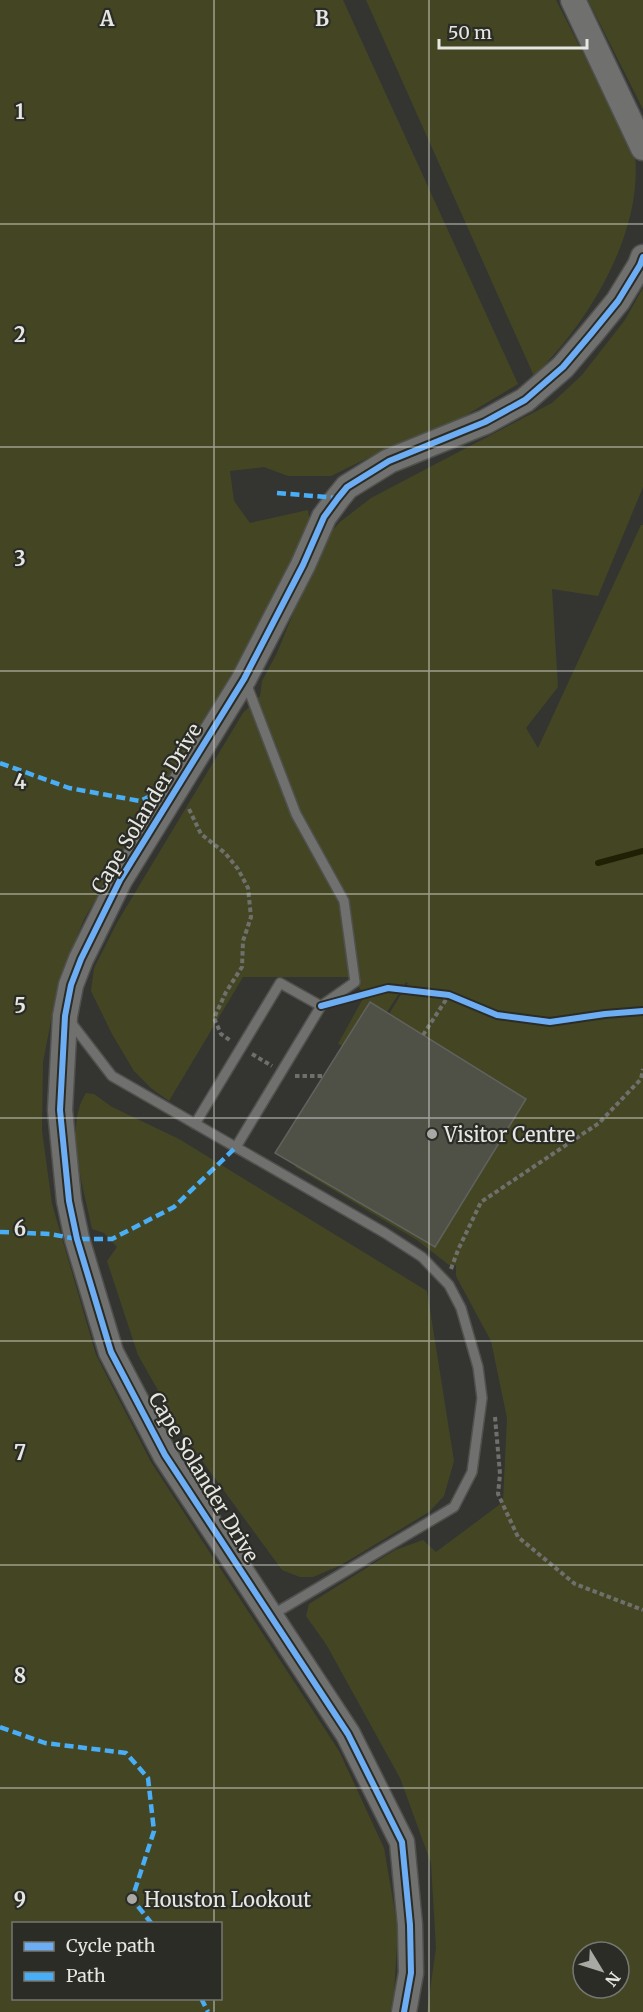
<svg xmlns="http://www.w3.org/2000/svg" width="643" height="2012" font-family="Merriweather,serif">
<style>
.green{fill:#444623;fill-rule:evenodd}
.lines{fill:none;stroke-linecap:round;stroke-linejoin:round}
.stream{stroke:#202104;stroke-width:6}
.building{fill:#4f5046;stroke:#61625e;stroke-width:1.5}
.service-casing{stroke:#50514e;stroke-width:12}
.tertiary-casing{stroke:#50514e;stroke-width:27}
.path{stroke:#6f706c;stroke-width:4;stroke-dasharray:4.5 3;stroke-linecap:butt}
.service{stroke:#70716e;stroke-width:9}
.tertiary{stroke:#70716e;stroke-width:24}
.quiet{stroke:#49aef6;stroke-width:4.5;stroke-dasharray:9 4.5;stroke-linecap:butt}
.cycleway-casing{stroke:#2b2c26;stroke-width:10}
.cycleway{stroke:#6dadf4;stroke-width:6}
.grid{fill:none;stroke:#e6e7e3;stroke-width:1.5;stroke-opacity:0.55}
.poi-dot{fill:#a8a9a5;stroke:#2b2c26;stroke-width:2}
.labels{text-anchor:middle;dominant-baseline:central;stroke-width:4.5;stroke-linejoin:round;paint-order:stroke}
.street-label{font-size:20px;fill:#e6e7e3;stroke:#2b2c26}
.poi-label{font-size:20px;fill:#e6e7e3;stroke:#2b2c26;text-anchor:start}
.grid-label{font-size:20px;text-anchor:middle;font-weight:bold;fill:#e6e7e3;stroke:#2b2c26;stroke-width:4.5;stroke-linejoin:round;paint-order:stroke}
</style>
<rect width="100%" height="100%" fill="#343531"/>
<path class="green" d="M 0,0 L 343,0 L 518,384 L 458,420 L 380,452 L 331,476 L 288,476 L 264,467 L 230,471 L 234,501 L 250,523 L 308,510 L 310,524 L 274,599 L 225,685 L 84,919 L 58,985 L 43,1062 L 42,1131 L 52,1204 L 96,1355 L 151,1462 L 339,1751 L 384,1848 L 398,1930 L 394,1993 L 390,2012 L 0,2012 ZM 14,1924 L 220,1924 L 220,1998 L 14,1998 Z
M 366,0 L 556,0 C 574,35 592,71 610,106 C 618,122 629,138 635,155 C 643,235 587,324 534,376 Z
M 588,0 L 643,0 L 643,109 Z
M 643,288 L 643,487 L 598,596 L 552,589 L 558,687 L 526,728 L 538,748 L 641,525 L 643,525 L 643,2012 L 427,2012 L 436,1948 L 431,1863 L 400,1778 L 326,1644 L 306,1616 L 309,1604 L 395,1550 L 423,1540 L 436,1552 L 503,1502 L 507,1418 L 491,1341 L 456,1276 L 456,1265 L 449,1265 L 417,1240 L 295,1167 L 408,983 L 406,982 L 362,1052 L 338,1044 L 365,995 L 351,977 L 243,977 L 169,1101 L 151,1088 L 134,1071 L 112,1034 L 91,991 L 94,968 L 118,921 L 243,713 L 260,696 L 262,681 L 277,653 L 323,541 L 340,522 L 371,498 L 552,403 L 582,375 L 625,320 ZM 583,1952 L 619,1952 L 619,1988 L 583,1988 Z
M 86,1093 L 94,1094 L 112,1107 L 179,1139 L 427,1291 L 454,1461 L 444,1496 L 429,1512 L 341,1565 L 313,1577 L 300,1577 L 282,1570 L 184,1436 L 138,1355 L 107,1261 L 117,1247 L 104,1233 L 92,1229 C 85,1191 63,1128 86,1093 Z"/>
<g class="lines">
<path class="stream" d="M 598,863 L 643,851"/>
</g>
<path class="building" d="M 370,1002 L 526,1099 L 435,1247 L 275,1153 Z"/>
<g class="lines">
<defs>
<path id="service" d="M 69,1020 L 112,1076 L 385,1233 L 422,1257 L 449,1285 L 461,1308 L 478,1367 L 482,1398 L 472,1472 L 454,1507 L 272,1615
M 195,1124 L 280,983 L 321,1006
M 236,1147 L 321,1006 L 355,982 L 344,901 L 296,814 L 246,683"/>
<path id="tertiary" d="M 573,0 L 643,148
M 404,2012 L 411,1973 L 410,1925 L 402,1842 L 348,1734 L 165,1455 L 111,1352 L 77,1239 L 69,1201 L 60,1110 L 65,1016 L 71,985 L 81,959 L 120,880 L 244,679 L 303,565 L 324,517 L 338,498 L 347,487 L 389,461 L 485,422 L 525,400 L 563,367 L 591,334 L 618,301 L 640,265 L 643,257"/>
</defs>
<use href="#service" class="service-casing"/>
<use href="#tertiary" class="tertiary-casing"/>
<path class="path" d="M 189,809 L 201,834 L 225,853 L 238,869 L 248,888 L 251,917 L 243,941 L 242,967 L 226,992 L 214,1018 L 221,1034 L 231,1041
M 423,1035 L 449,995
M 252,1054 L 272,1066
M 295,1076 L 324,1076
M 451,1269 L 458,1250 L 481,1202 L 599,1123 L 641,1079 L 643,1069
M 495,1417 L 500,1474 L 498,1494 L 518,1537 L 575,1584 L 643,1610"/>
<use href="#service" class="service"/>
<use href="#tertiary" class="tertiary"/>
<path class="quiet" d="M 277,493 L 338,498
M 0,763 L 69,788 L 140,801 L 165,789
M 0,1232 L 50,1234 L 77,1239 L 112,1239 L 174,1207 L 236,1147
M 0,1727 L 45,1743 L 126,1753 L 148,1778 L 154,1831 L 132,1899 L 152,1924
M 201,1998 L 208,2012"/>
<defs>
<path id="cycleway" d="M 321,1006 L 388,988 L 449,995 L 497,1015 L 550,1022 L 605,1014 L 643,1011
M 404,2012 L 411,1973 L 410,1925 L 402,1842 L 348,1734 L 165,1455 L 111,1352 L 77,1239 L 69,1201 L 60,1110 L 65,1016 L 71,985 L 81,959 L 120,880 L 244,679 L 303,565 L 324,517 L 338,498 L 347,487 L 389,461 L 485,422 L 525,400 L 563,367 L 591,334 L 618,301 L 640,265 L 643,257"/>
</defs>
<use href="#cycleway" class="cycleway-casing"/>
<use href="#cycleway" class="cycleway"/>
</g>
<path class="grid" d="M 214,0 L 214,1924M 429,0 L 429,2012M 0,224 L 643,224M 0,447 L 643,447M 0,671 L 643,671M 0,894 L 643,894M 0,1118 L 643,1118M 0,1341 L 643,1341M 0,1565 L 643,1565M 0,1788 L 643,1788M 214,1998 L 214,2012"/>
<g class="poi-dot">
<circle cx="432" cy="1134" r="6"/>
<circle cx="132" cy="1899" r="6"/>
</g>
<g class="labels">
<g class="street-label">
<text transform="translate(146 808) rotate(-59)">Cape Solander Drive</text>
<text transform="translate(204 1477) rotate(59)">Cape Solander Drive</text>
</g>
<g class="poi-label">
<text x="444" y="1134">Visitor Centre</text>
<text x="144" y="1899">Houston Lookout</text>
</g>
</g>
<g class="grid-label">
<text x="107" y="26">A</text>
<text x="322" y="26">B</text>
<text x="20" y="119">1</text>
<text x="20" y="342">2</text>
<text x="20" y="566">3</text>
<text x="20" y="789">4</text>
<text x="20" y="1013">5</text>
<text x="20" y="1236">6</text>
<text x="20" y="1460">7</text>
<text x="20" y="1683">8</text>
<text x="20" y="1907">9</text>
</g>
<rect x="12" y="1922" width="210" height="78" fill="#2b2c26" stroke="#767772" stroke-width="1.5"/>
<rect x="24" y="1942" width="30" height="9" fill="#6dadf4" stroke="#767772" stroke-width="1.5"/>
<text x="66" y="1952" font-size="18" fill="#e6e7e3">Cycle path</text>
<rect x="24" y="1972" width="30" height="9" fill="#49aef6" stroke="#767772" stroke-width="1.5"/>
<text x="66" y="1982" font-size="18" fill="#e6e7e3">Path</text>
<g transform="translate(601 1970) rotate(128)"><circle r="28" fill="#2b2c26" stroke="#767772" stroke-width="1.5"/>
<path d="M0-4.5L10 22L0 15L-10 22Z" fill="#a8a9a5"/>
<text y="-9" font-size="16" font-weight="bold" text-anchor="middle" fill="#e6e7e3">N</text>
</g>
<path d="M439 39v9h148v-9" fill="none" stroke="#e6e7e3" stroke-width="3"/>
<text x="448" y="39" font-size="18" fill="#e6e7e3" stroke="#2b2c26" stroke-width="4.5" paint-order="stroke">50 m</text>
</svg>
